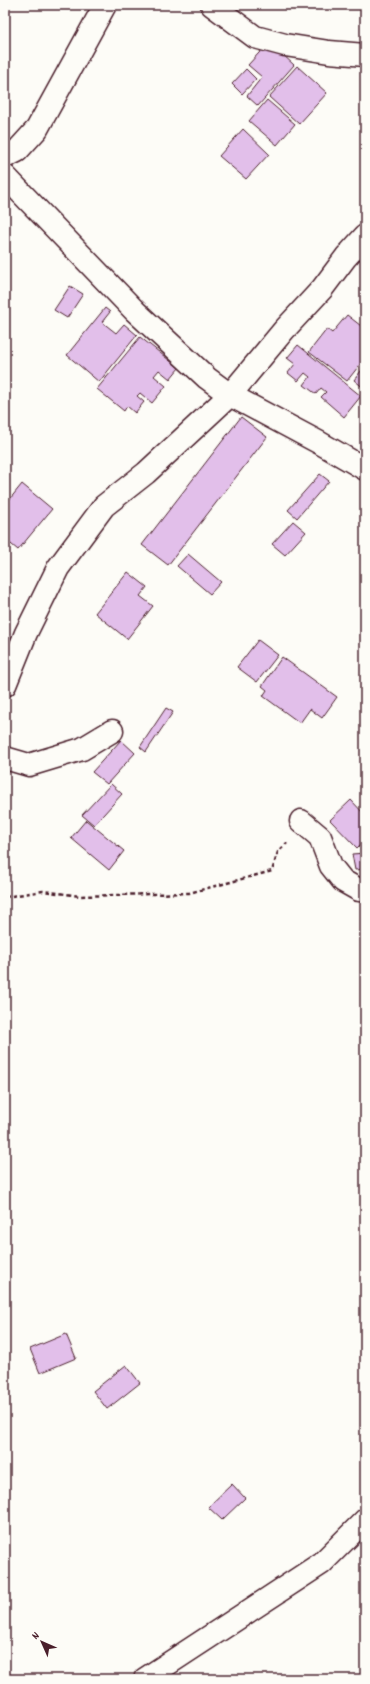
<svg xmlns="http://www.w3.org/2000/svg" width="370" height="1684" font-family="Dekko,sans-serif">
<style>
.building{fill:#e2bfea;stroke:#4a1f2b}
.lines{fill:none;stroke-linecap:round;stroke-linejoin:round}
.minor-casing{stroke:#4a1f2b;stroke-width:25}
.path{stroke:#4a1f2b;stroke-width:2.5;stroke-dasharray:4 3;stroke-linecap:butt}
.minor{stroke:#fdfcf7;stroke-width:22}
</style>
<rect width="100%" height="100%" fill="#fdfcf7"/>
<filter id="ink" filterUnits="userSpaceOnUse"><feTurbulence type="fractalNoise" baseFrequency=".025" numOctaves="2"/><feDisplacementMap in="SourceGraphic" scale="8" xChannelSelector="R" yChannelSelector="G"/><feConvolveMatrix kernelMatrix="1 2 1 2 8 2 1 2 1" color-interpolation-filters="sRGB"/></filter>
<g filter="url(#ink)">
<path class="building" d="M 269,42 L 294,65 L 258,106 L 247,96 L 262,77 L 248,65 Z
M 297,66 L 327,93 L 299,124 L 269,97 Z
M 246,69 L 256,79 L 242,94 L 232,84 Z
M 267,100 L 295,124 L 277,145 L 249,121 Z
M 243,129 L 269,154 L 246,179 L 219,156 Z
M 70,286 L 83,294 L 67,318 L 54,310 Z
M 105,308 L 110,312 L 102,322 L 116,333 L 124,324 L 137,335 L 99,382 L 67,355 Z
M 347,315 L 365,329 L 365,358 L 347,381 L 309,352 L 327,329 L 332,333 Z
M 140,337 L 179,368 L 170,379 L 159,370 L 154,376 L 166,386 L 152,403 L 140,393 L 137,396 L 144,402 L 135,413 L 127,406 L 124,411 L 97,389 Z
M 298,345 L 361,396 L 344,417 L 321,397 L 326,392 L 321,388 L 316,394 L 304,385 L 310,377 L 305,373 L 298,381 L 288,373 L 295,364 L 287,358 Z
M 365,366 L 365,389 L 354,380 Z
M 241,417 L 267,437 L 168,565 L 142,545 Z
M 365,421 L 365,430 L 361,427 Z
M 320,474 L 329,481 L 297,518 L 288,510 Z
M 22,484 L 52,509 L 18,550 L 5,539 L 5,505 Z
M 293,521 L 306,532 L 285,555 L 272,544 Z
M 188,554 L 221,582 L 210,594 L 177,566 Z
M 128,572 L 147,587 L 140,596 L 153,606 L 127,639 L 95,613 Z
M 258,640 L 278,655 L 257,682 L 237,667 Z
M 282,657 L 337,697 L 322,718 L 310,709 L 300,723 L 263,696 L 267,690 L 262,686 Z
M 166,708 L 173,712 L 146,752 L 140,747 Z
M 121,740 L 135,753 L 107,784 L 92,772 Z
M 111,784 L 122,794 L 94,825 L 82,815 Z
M 351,800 L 365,815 L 365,840 L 357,848 L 330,820 Z
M 86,820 L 124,851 L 109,870 L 71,838 Z
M 365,853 L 365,869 L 355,870 L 352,854 Z
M 66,1334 L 76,1358 L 40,1373 L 30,1349 Z
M 126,1365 L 140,1383 L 107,1409 L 93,1391 Z
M 232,1484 L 245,1498 L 222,1520 L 208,1507 Z"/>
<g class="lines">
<defs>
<path id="minor" d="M 212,5 L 255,37 L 285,45 L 329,52 L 365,55
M 5,157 L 17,151 L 37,129 L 105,5
M 5,176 L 135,311 L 207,378 L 230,395 L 320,443 L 365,469
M 5,685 L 26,633 L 58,568 L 104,506 L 146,473 L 230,395 L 284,330 L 322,289 L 346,257 L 365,236
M 5,758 L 29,765 L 82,749 L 112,731
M 301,821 L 320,837 L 331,866 L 343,881 L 359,890 L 365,891
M 145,1679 L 322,1563 L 365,1520"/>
</defs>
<use href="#minor" class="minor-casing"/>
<path class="path" d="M 5,897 L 43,891 L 80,896 L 189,893 L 272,871 L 278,852 L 287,843"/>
<use href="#minor" class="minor"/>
</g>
</g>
<rect width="370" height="1684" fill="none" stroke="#fdfcf7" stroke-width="20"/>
<rect x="10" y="10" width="350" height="1664" fill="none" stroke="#4a1f2b" stroke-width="1.5" filter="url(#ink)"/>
<g transform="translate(42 1642) rotate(315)" stroke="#fdfcf7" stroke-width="3" paint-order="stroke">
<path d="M0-3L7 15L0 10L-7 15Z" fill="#4a1f2b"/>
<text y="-6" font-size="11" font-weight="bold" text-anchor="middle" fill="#4a1f2b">N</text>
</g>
</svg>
